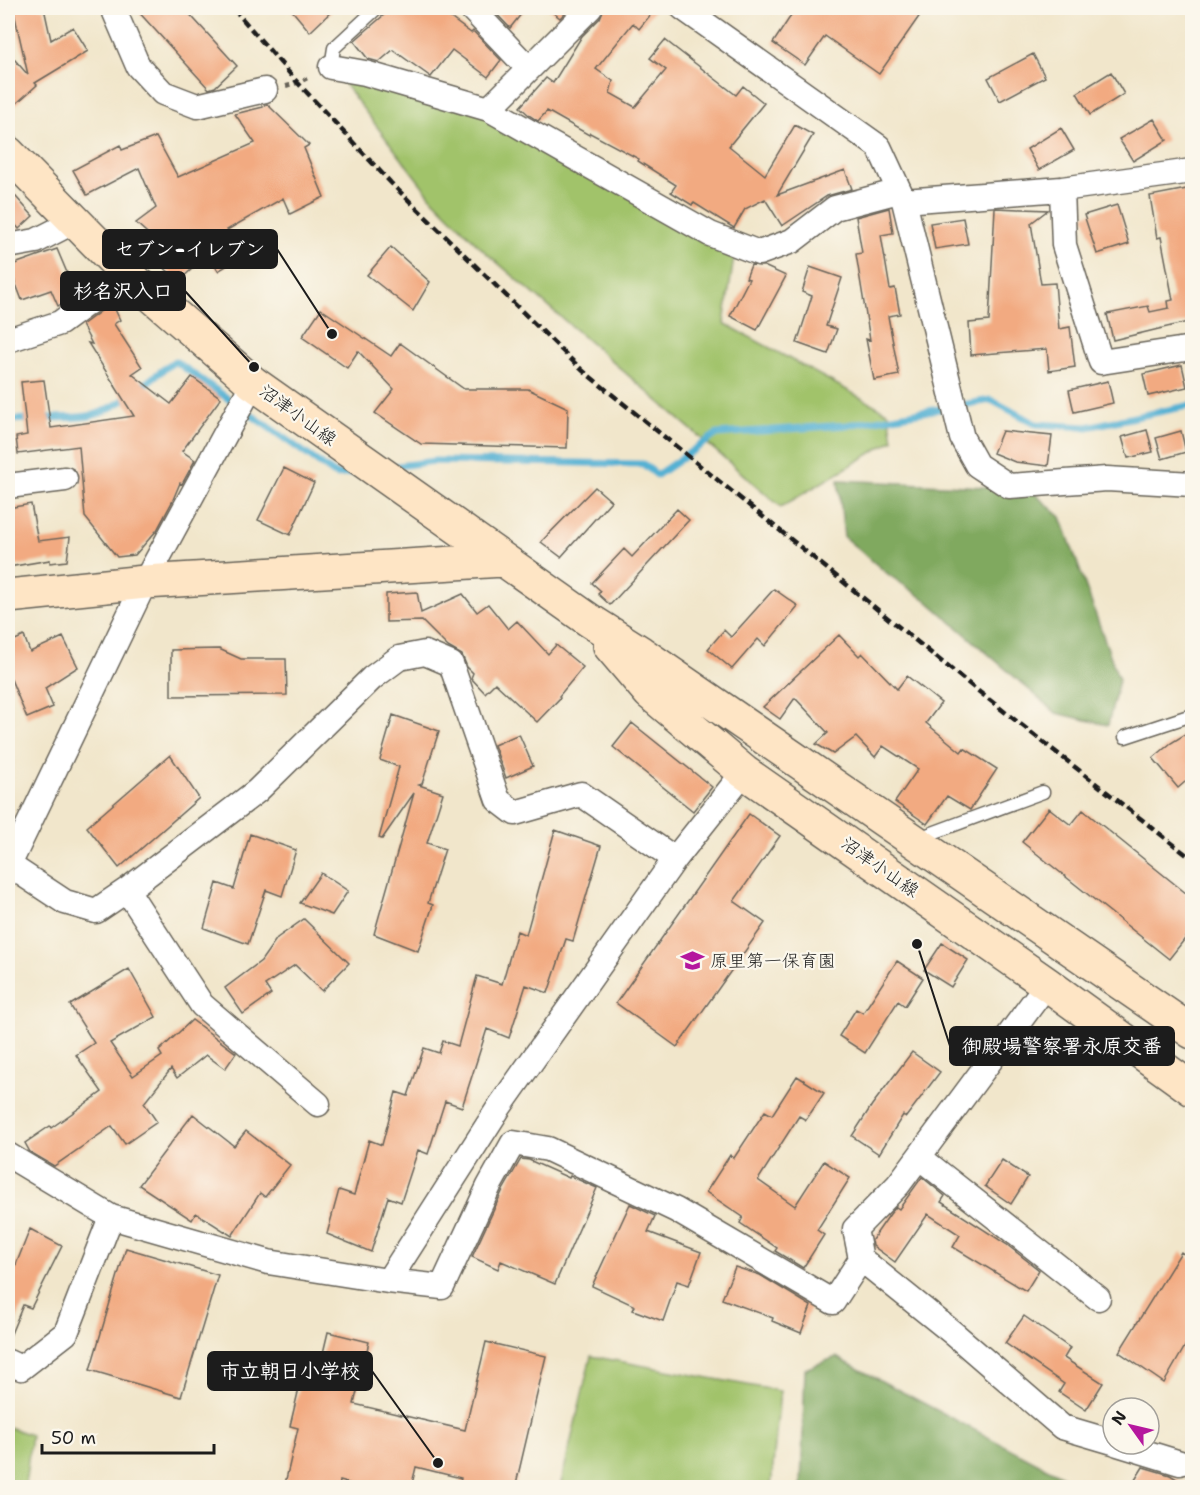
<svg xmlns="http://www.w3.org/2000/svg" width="1200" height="1495" font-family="'Shantell Sans','Klee One',sans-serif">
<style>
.green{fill:#a1c36b;stroke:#5e7044;stroke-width:1.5}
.forest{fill:#80a95f;stroke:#4e623e;stroke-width:1.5}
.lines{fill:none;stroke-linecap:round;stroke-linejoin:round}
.stream{stroke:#55b1d3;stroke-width:7}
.building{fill:#f2aa81}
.lane-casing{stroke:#676359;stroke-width:15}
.street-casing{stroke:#676359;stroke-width:27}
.secondary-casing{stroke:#676359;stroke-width:36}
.path{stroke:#676359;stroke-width:4;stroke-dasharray:4.5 4.5;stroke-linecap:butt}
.lane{stroke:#fff;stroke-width:12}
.street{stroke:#fff;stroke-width:24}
.secondary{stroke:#fee5c5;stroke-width:33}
.rail{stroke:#1c1c1c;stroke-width:4.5;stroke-dasharray:9 4.5;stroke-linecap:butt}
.labels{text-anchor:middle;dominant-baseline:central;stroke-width:4.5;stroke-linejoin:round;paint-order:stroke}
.street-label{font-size:18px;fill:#1c1c1c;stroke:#fbf7ec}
.poi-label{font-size:18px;fill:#1c1c1c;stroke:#fbf7ec;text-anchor:start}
.leader{fill:none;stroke:#1c1c1c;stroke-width:2}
.callout-dot{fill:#1c1c1c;stroke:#fbf7ec;stroke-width:2}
.callout{fill:#1c1c1c;stroke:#1c1c1c;stroke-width:2}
.callout-label{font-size:20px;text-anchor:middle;font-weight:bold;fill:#fff}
</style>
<rect width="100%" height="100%" fill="#fbf7ec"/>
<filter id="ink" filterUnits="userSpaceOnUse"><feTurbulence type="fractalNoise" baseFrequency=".0167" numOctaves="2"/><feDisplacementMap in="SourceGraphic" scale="12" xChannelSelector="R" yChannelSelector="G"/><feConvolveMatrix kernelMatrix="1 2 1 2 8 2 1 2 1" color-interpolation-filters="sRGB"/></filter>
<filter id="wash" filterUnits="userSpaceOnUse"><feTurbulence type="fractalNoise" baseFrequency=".008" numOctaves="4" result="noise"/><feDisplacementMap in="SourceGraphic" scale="24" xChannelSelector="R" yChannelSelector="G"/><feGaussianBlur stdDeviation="1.35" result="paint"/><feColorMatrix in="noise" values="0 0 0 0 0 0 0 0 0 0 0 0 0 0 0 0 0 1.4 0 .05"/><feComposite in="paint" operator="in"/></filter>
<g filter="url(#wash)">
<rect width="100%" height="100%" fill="#f1e6cb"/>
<path class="green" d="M 331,67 L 478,112 L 735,251 L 724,323 L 889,413 L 893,440 L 781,507 L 484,251 L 431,197 Z
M 591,1356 L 780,1391 L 771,1487 L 560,1487 Z
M 8,1427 L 31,1435 L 25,1487 L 8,1487 Z"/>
<path class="forest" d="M 838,480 L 1029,489 L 1061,517 L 1119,680 L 1108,725 L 1056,713 L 926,600 L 889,575 L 844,537 Z
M 836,1357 L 1083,1487 L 801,1487 L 805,1369 Z"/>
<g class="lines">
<path class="stream" d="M 43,418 C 59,417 79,419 94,415 C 124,405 149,379 175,361 L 336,475 L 359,472
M 8,420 L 32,419
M 391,467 L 434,461 L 643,464 L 657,475 L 717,434 L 847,425 L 991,400 L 1036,424 L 1087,427 L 1192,405"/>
</g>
<g id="blocks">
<path class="building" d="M 13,8 L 44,8 L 51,40 L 73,27 L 88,51 L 35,83 L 37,85 L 8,111 L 8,52 L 28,75 Z
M 135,8 L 184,8 L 237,66 L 215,87 L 209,89 Z
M 290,8 L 335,8 L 310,32 Z
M 392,8 L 437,8 L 471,33 L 473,31 L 501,60 L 488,77 L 452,50 L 431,77 L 393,50 L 379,62 L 368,59 L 354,41 Z
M 491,8 L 526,8 L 510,28 Z
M 547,8 L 570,8 L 560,18 Z
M 604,8 L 656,8 L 639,29 L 633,23 L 596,69 L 613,81 L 610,93 L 635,107 L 666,70 L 650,58 L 665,40 L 736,95 L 743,86 L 764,103 L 729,146 L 765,175 L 795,125 L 813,135 L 777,195 L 845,170 L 852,189 L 827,196 L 782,226 L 765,199 L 745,209 L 734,228 L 694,203 L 692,205 L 671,192 L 676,185 L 638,161 L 639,159 L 590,133 L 589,135 L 547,111 L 538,121 L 529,115 L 520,107 L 546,78 L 553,83 L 582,36 L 600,18 Z
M 796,8 L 925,8 L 879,74 L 825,36 L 805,65 L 773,43 Z
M 1033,54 L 1045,77 L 1000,101 L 988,78 Z
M 1111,72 L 1124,94 L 1090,115 L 1077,93 Z
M 267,104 L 309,145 L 304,148 L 324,197 L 290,214 L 283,198 L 227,230 L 245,255 L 218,271 L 208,254 L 179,281 L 161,265 L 173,256 L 136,223 L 156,208 L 139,168 L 87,195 L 73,170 L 120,145 L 122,150 L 156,137 L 178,177 L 255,143 L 235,114 L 263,107 Z
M 1154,119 L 1167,140 L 1133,161 L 1119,139 Z
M 1061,128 L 1074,150 L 1039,170 L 1027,149 Z
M 8,188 L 33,216 L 19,229 L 8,216 Z
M 1192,188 L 1192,321 L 1113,340 L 1107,314 L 1148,306 L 1150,312 L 1169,308 L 1168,301 L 1173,300 L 1161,237 L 1157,238 L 1150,196 Z
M 1117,205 L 1129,244 L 1097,254 L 1084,215 Z
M 889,208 L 893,233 L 881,235 L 890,289 L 895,288 L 900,314 L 888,316 L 899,375 L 874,380 L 866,339 L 870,340 L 856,254 L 862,253 L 856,217 Z
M 995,208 L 1048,210 L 1031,223 L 1041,284 L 1055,283 L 1059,329 L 1070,327 L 1075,367 L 1049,371 L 1047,349 L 971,355 L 969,323 L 989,321 Z
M 963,218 L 968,244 L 935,249 L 930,223 Z
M 391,247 L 430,282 L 413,311 L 367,275 Z
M 57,249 L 76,294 L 58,306 L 51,290 L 22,300 L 9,266 Z
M 751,265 L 764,266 L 786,276 L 757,330 L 730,316 L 749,279 L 746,278 Z
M 810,267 L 842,278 L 826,326 L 837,329 L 828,354 L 797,343 L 812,296 L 802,292 Z
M 112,303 L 120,320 L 114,324 L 142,367 L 132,374 L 171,404 L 192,377 L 221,398 L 182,451 L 195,460 L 182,484 L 180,483 L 172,502 L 157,530 L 135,555 L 117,557 L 85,517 L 79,446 L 18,454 L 16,437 L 27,435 L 21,382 L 44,380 L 51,428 L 134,416 L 88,343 L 92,344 L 82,325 Z
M 321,309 L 391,356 L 400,343 L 464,389 L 528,389 L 568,408 L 567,448 L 421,444 L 375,413 L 394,389 L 358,351 L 347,368 L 302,337 Z
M 1182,365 L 1187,387 L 1148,396 L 1143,374 Z
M 1108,381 L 1113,403 L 1074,412 L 1069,390 Z
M 1147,430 L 1153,452 L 1128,458 L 1122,437 Z
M 1002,431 L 1052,436 L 1048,466 L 1015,462 L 993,453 Z
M 1181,431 L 1186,452 L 1162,459 L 1156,438 Z
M 284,468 L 314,483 L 290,535 L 258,520 Z
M 595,487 L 611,501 L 561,557 L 541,542 Z
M 31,504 L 38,541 L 70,537 L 67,561 L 50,563 L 50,560 L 8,567 L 8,508 Z
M 677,509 L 689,520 L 610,605 L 598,594 L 601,591 L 592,583 L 624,549 L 632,557 Z
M 774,589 L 798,606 L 765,646 L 758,639 L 732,669 L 708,649 L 724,630 L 731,637 Z
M 417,592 L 421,613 L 463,594 L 477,612 L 488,604 L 508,629 L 517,621 L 548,654 L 556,645 L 583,667 L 559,696 L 560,698 L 537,722 L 495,683 L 485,693 L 471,678 L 473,673 L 467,667 L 462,655 L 448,647 L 422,621 L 386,622 L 386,594 Z
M 839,635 L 859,656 L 862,653 L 897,689 L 907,676 L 941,703 L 926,723 L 961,752 L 964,748 L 997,769 L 970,810 L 947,796 L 927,824 L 895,802 L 918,769 L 883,746 L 875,757 L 856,737 L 833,754 L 816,744 L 828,733 L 795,698 L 780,719 L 763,707 Z
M 24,636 L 30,652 L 63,637 L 78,667 L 45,688 L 53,707 L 27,718 L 8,672 L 8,643 Z
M 219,649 L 241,659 L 286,659 L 287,695 L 171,696 L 171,650 Z
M 393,715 L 439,731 L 422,784 L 419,785 L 443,793 L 427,843 L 445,849 L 428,903 L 433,905 L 418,951 L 374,934 L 414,793 L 382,839 L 379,838 L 399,767 L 380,760 Z
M 632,723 L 712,787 L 693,811 L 613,747 Z
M 1192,730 L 1192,776 L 1178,788 L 1153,758 L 1171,743 Z
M 519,734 L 533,766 L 506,778 L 494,745 Z
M 170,755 L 199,798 L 119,868 L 87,827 Z
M 1049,808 L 1071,825 L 1083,810 L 1192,898 L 1192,930 L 1169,959 L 1022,842 Z
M 749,814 L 780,836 L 734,901 L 765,923 L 677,1047 L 616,1003 Z
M 555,830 L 601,846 L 573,941 L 566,939 L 548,993 L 526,985 L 509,1038 L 487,1029 L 462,1107 L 445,1101 L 428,1154 L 418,1150 L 401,1202 L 388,1197 L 371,1252 L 327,1234 L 339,1190 L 354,1195 L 369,1140 L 382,1145 L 396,1092 L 408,1096 L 424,1048 L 439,1053 L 443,1041 L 458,1046 L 477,976 L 502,984 L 517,931 L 526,935 Z
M 250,834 L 296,850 L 282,896 L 266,890 L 248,944 L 204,928 L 217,883 L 234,889 Z
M 321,873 L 348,891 L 332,915 L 300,903 Z
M 304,919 L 349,963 L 322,991 L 295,965 L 265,985 L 271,994 L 243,1014 L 225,988 L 261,961 L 277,938 Z
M 942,943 L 968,960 L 951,987 L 924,970 Z
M 897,961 L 923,978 L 905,1006 L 898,1001 L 865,1053 L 839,1036 L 856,1009 L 863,1013 Z
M 129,969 L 156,1017 L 110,1043 L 133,1076 L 162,1056 L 159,1051 L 192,1020 L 236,1053 L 225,1069 L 206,1055 L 177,1078 L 171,1069 L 144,1103 L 157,1122 L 125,1144 L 112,1126 L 54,1166 L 30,1152 L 25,1143 L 50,1126 L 51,1128 L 102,1092 L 76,1055 L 94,1043 L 70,1005 Z
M 912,1052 L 940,1072 L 906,1117 L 903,1115 L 879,1154 L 852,1136 L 872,1105 Z
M 797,1076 L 824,1093 L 806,1120 L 799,1116 L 758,1180 L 795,1206 L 824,1161 L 850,1178 L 817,1230 L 824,1235 L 803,1268 L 775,1251 L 777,1248 L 740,1223 L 743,1217 L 706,1192 L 730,1155 L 734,1158 L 765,1111 L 772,1115 Z
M 193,1114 L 234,1146 L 246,1131 L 290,1165 L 265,1197 L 260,1193 L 232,1236 L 196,1213 L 192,1220 L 139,1185 Z
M 521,1159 L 529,1160 L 569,1178 L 570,1176 L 597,1188 L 555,1284 L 501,1261 L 498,1269 L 472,1257 L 502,1192 Z
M 1002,1160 L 1028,1177 L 1011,1204 L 985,1186 Z
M 922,1177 L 945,1196 L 941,1202 L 1006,1244 L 1039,1270 L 1026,1291 L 953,1247 L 960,1235 L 928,1214 L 895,1262 L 873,1246 L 872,1240 L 890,1214 L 896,1207 L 899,1209 Z
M 630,1204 L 655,1216 L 648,1232 L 701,1252 L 689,1285 L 677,1281 L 663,1321 L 633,1310 L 635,1306 L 592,1286 Z
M 30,1229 L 62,1246 L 31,1308 L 23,1305 L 8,1341 L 8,1285 Z
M 126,1248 L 218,1275 L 181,1397 L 90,1370 Z
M 1181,1252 L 1192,1260 L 1192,1334 L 1164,1383 L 1119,1352 Z
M 735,1267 L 760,1275 L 811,1306 L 801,1333 L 772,1321 L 773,1318 L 722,1299 Z
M 1024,1316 L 1070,1348 L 1064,1358 L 1103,1383 L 1086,1410 L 1059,1392 L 1064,1384 L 1005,1343 Z
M 328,1332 L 369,1342 L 354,1404 L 465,1430 L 486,1342 L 546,1356 L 515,1488 L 459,1488 L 461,1478 L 416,1467 L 411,1488 L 366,1488 L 340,1481 L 339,1488 L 284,1488 L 298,1428 L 290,1426 L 300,1384 L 315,1387 Z
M 1143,1467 L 1170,1475 L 1192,1488 L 1130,1488 Z"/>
</g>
</g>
<g filter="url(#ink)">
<use href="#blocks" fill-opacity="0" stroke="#676359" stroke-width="1.5"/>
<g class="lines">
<defs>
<path id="lane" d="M 331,67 L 334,48 L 377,8
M 1125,737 L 1192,715
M 919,838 L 1043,792"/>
<path id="street" d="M 113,8 L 138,66 L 163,93 L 197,106 L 265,90
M 471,8 L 528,68
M 683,8 L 879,147 L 904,201 L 962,438 L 977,465 L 1009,486 L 1107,479 L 1192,484
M 331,67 L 365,73 L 489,109 L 710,234 L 759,253 L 792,241 L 835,208 L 899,191
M 489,109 L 590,8
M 1062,189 L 1064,245 L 1101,362 L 1192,348
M 904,201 L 1062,189 L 1192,171
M 8,246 L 36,241 L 75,221
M 8,340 L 60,323 L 127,274
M 8,486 L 65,479
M 9,865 L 65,902 L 96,911 L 127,890 L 257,791 L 372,678 L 399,658 L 425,653 L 451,664 L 498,800 L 515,813 L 581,794 L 675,859
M 8,867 L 145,582 L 253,383
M 127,890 L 202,1005 L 318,1104
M 1047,984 L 898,1185 L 855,1229 L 861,1259 L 953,1333 L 1062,1427 L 1113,1442
M 8,1155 L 111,1217 L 268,1262 L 388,1281 L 442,1287 L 489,1186 L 513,1143 L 548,1149 L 676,1210 L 833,1302 L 861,1259
M 919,1157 L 1098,1298
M 388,1281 L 500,1106 L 675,859 L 744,772
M 8,1362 L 21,1368 L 66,1333 L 111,1217
M 1118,1444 L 1180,1463"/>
<path id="secondary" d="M 8,153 L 127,274 L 253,383 L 589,620 L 641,653 L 1192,1032
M 8,596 L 145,582 L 503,560
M 610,646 L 650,693 L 744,772 L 1047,984 L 1192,1089"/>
</defs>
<use href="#lane" class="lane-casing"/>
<use href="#street" class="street-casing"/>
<use href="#secondary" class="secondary-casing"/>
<path class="path" d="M 286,86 L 298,83 L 310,77"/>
<use href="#lane" class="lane"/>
<use href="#street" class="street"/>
<use href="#secondary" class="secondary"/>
<path class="rail" d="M 233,8 L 298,83 L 391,183 L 582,370 L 968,683 L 1192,859"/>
</g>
</g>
<defs>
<symbol id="school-bare" viewBox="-9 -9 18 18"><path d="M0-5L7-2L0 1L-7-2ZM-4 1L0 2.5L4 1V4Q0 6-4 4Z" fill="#b5179e" stroke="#fbf7ec" stroke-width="2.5" paint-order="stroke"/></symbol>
</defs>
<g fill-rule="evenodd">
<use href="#school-bare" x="676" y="944" width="33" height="33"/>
</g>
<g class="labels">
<g class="street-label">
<text transform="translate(298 415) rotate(36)">沼津小山線</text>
<text transform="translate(880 867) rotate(35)">沼津小山線</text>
</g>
<g class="poi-label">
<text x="710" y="961">原里第一保育園</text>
</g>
</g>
<path class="leader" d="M332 334L277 249M254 367L185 291M917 944L950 1046M438 1463L372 1371"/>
<g class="callout-dot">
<circle cx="332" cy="334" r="6"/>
<circle cx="254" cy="367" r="6"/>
<circle cx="917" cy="944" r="6"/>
<circle cx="438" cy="1463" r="6"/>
</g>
<g class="callout">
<rect x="103" y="230" width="174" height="38" rx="6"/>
<rect x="61" y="272" width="124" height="38" rx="6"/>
<rect x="950" y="1027" width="224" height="38" rx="6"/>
<rect x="208" y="1352" width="164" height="38" rx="6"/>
</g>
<g class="callout-label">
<text x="190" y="256">セブン-イレブン</text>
<text x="123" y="298">杉名沢入口</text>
<text x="1062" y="1053">御殿場警察署永原交番</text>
<text x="290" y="1378">市立朝日小学校</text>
</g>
<rect width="1200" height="1495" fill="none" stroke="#fbf7ec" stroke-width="30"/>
<g transform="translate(1131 1426) rotate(304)"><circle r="28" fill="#fbf7ec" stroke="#a29f99" stroke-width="1.5"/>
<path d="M0-4.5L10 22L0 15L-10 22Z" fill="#b5179e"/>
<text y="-9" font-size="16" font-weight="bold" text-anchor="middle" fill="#1c1c1c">N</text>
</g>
<path d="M42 1444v9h172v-9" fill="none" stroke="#1c1c1c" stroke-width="3"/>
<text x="51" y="1444" font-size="18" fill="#1c1c1c" stroke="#fbf7ec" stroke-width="4.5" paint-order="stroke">50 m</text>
</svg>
